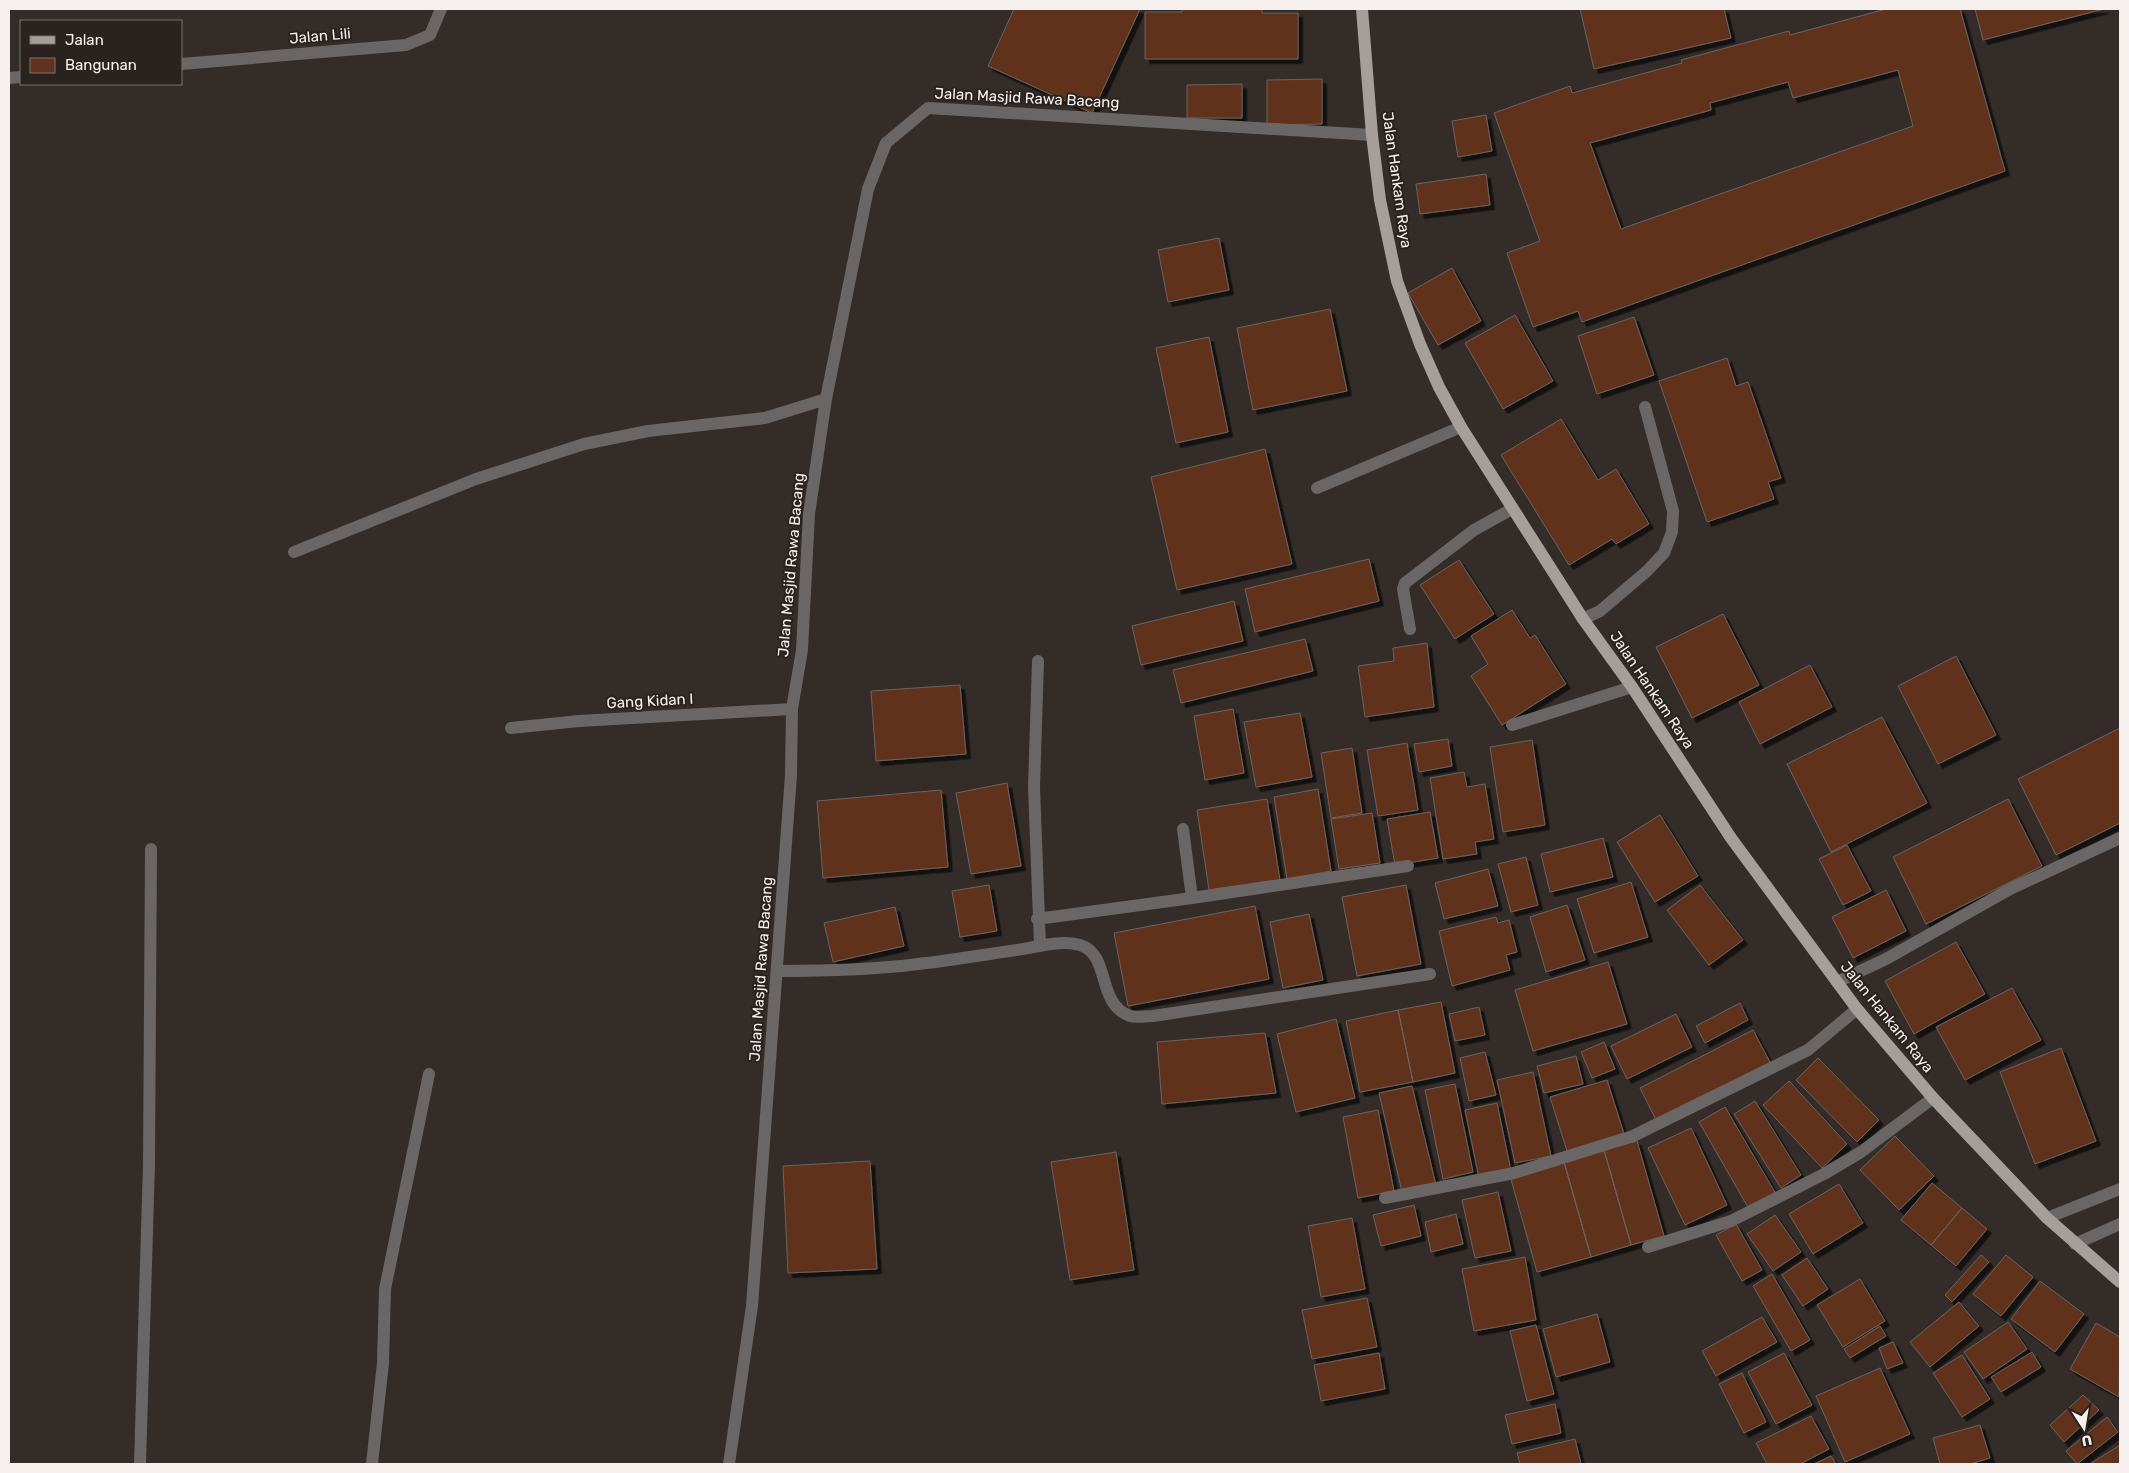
<svg xmlns="http://www.w3.org/2000/svg" width="2129" height="1473" font-family="Rubik,sans-serif">
<style>
.building{fill:#61321f;stroke:#6b635f;fill-rule:evenodd;filter:url(#shadow)}
.lines{fill:none;stroke-linecap:round;stroke-linejoin:round}
.minor{stroke:#6a6665;stroke-width:12}
.major{stroke:#a69e9b;stroke-width:12}
.labels{text-anchor:middle;dominant-baseline:central;stroke-width:4;stroke-linejoin:round;paint-order:stroke}
.street-label{font-size:15px;fill:#f6f1ef;stroke:#29221f}
</style>
<defs>
<filter id="shadow"><feDropShadow dx="4.5" dy="4.5" stdDeviation="0" flood-color="#0009"/></filter>
</defs>
<rect width="100%" height="100%" fill="#332c29"/>
<path class="building" d="M 1014,9 L 1140,9 L 1092,113 L 988,66 Z
M 1182,9 L 1262,9 L 1262,13 L 1298,13 L 1298,59 L 1145,59 L 1145,12 L 1182,12 Z
M 1580,9 L 1724,9 L 1731,38 L 1594,69 Z
M 1886,9 L 1960,9 L 2005,171 L 1582,322 L 1578,311 L 1533,327 L 1507,253 L 1540,241 L 1494,113 L 1570,86 L 1572,93 L 1682,63 L 1681,60 L 1789,31 L 1790,35 ZM 1898,70 L 1913,126 L 1621,229 L 1590,143 L 1711,110 L 1710,103 L 1788,82 L 1793,98 Z
M 1975,9 L 2104,9 L 1983,40 Z
M 1322,79 L 1322,124 L 1267,125 L 1267,80 Z
M 1242,84 L 1242,118 L 1187,118 L 1187,85 Z
M 1486,115 L 1492,151 L 1458,157 L 1452,121 Z
M 1486,174 L 1490,205 L 1420,214 L 1416,184 Z
M 1219,238 L 1229,290 L 1168,302 L 1158,250 Z
M 1452,268 L 1481,321 L 1438,345 L 1408,293 Z
M 1330,309 L 1347,391 L 1253,410 L 1237,328 Z
M 1515,315 L 1553,381 L 1503,409 L 1465,343 Z
M 1634,317 L 1654,375 L 1597,394 L 1578,336 Z
M 1209,337 L 1228,432 L 1176,443 L 1156,348 Z
M 1727,358 L 1736,386 L 1748,382 L 1781,478 L 1768,482 L 1774,499 L 1707,522 L 1659,381 Z
M 1561,419 L 1598,480 L 1616,469 L 1649,524 L 1616,544 L 1612,539 L 1569,565 L 1501,455 Z
M 1265,449 L 1292,564 L 1177,590 L 1151,477 Z
M 1369,559 L 1379,601 L 1255,632 L 1245,589 Z
M 1459,560 L 1494,614 L 1455,639 L 1420,585 Z
M 1234,601 L 1243,641 L 1141,665 L 1132,626 Z
M 1512,610 L 1530,638 L 1535,635 L 1566,684 L 1502,725 L 1471,676 L 1488,664 L 1471,636 Z
M 1723,614 L 1759,685 L 1692,718 L 1656,647 Z
M 1305,639 L 1313,671 L 1181,703 L 1173,670 Z
M 1427,643 L 1434,707 L 1365,717 L 1358,666 L 1394,661 L 1393,648 Z
M 1956,656 L 1996,735 L 1938,764 L 1898,686 Z
M 1810,665 L 1832,707 L 1760,744 L 1739,702 Z
M 960,685 L 966,754 L 876,761 L 871,691 Z
M 1233,709 L 1244,773 L 1205,780 L 1194,716 Z
M 1300,713 L 1312,777 L 1256,787 L 1244,722 Z
M 1882,717 L 1927,803 L 1831,852 L 1787,764 Z
M 2120,728 L 2120,823 L 2056,855 L 2018,779 Z
M 1448,739 L 1452,766 L 1419,772 L 1414,744 Z
M 1532,740 L 1545,825 L 1503,832 L 1490,747 Z
M 1407,743 L 1418,810 L 1378,816 L 1367,750 Z
M 1352,748 L 1362,813 L 1331,818 L 1321,753 Z
M 1464,772 L 1467,787 L 1485,784 L 1494,839 L 1475,842 L 1477,854 L 1443,859 L 1430,778 Z
M 1007,783 L 1021,866 L 971,874 L 956,793 Z
M 1318,789 L 1331,871 L 1287,879 L 1274,797 Z
M 941,790 L 948,867 L 823,878 L 817,801 Z
M 1267,799 L 1280,880 L 1209,890 L 1197,810 Z
M 2008,799 L 2042,866 L 1926,924 L 1893,857 Z
M 1430,812 L 1438,858 L 1395,865 L 1387,819 Z
M 1372,813 L 1380,863 L 1339,869 L 1331,819 Z
M 1660,815 L 1698,876 L 1655,902 L 1617,842 Z
M 1603,838 L 1613,877 L 1550,892 L 1541,854 Z
M 1847,845 L 1871,891 L 1843,905 L 1819,859 Z
M 1526,857 L 1538,905 L 1511,912 L 1498,864 Z
M 1488,869 L 1498,906 L 1444,919 L 1435,883 Z
M 1631,882 L 1648,937 L 1594,953 L 1577,899 Z
M 989,885 L 997,931 L 960,937 L 952,891 Z
M 1406,885 L 1421,964 L 1357,976 L 1342,897 Z
M 1700,885 L 1743,940 L 1709,965 L 1667,910 Z
M 1886,890 L 1906,931 L 1853,958 L 1832,917 Z
M 1567,905 L 1585,960 L 1546,972 L 1530,917 Z
M 1255,906 L 1269,979 L 1128,1006 L 1114,933 Z
M 895,907 L 904,946 L 833,962 L 824,923 Z
M 1309,914 L 1323,980 L 1283,988 L 1270,922 Z
M 1496,917 L 1498,923 L 1509,920 L 1517,952 L 1506,955 L 1510,970 L 1452,986 L 1439,931 Z
M 1956,942 L 1985,994 L 1914,1034 L 1885,981 Z
M 1608,962 L 1627,1024 L 1533,1051 L 1515,990 Z
M 2012,988 L 2041,1040 L 1965,1080 L 1936,1027 Z
M 1441,1002 L 1455,1073 L 1413,1082 L 1398,1010 Z
M 1740,1003 L 1748,1020 L 1705,1043 L 1696,1026 Z
M 1479,1007 L 1485,1035 L 1455,1041 L 1449,1014 Z
M 1398,1010 L 1413,1082 L 1360,1092 L 1346,1021 Z
M 1676,1014 L 1692,1047 L 1627,1079 L 1611,1046 Z
M 1336,1019 L 1355,1098 L 1296,1112 L 1277,1034 Z
M 1753,1030 L 1771,1064 L 1657,1122 L 1640,1088 Z
M 1265,1033 L 1276,1093 L 1162,1104 L 1157,1042 Z
M 1604,1042 L 1615,1069 L 1592,1078 L 1581,1052 Z
M 2061,1048 L 2096,1141 L 2035,1164 L 2000,1072 Z
M 1485,1052 L 1496,1095 L 1469,1101 L 1460,1058 Z
M 1576,1056 L 1583,1084 L 1544,1093 L 1537,1066 Z
M 1818,1058 L 1879,1120 L 1857,1142 L 1796,1080 Z
M 1533,1072 L 1551,1156 L 1515,1163 L 1497,1080 Z
M 1607,1080 L 1625,1137 L 1568,1154 L 1550,1097 Z
M 1789,1081 L 1847,1144 L 1822,1168 L 1763,1105 Z
M 1455,1084 L 1473,1172 L 1443,1179 L 1425,1090 Z
M 1412,1086 L 1436,1185 L 1402,1192 L 1379,1093 Z
M 1755,1101 L 1801,1175 L 1781,1188 L 1734,1114 Z
M 1497,1103 L 1511,1171 L 1479,1178 L 1465,1110 Z
M 1725,1107 L 1776,1194 L 1749,1209 L 1699,1122 Z
M 1378,1110 L 1394,1191 L 1358,1198 L 1343,1117 Z
M 1691,1128 L 1727,1205 L 1685,1225 L 1648,1148 Z
M 1895,1136 L 1934,1176 L 1899,1210 L 1860,1170 Z
M 1637,1141 L 1664,1236 L 1631,1245 L 1604,1150 Z
M 1604,1150 L 1631,1245 L 1591,1257 L 1564,1162 Z
M 1116,1152 L 1134,1270 L 1070,1280 L 1051,1162 Z
M 870,1161 L 877,1269 L 788,1273 L 783,1166 Z
M 1564,1162 L 1591,1257 L 1537,1272 L 1510,1176 Z
M 1932,1183 L 1962,1208 L 1931,1245 L 1901,1220 Z
M 1839,1184 L 1863,1223 L 1813,1254 L 1789,1214 Z
M 1498,1192 L 1511,1251 L 1475,1258 L 1462,1200 Z
M 1414,1205 L 1421,1236 L 1381,1246 L 1373,1215 Z
M 1962,1208 L 1987,1229 L 1956,1266 L 1931,1245 Z
M 1456,1214 L 1463,1244 L 1431,1252 L 1425,1222 Z
M 1775,1215 L 1801,1252 L 1773,1271 L 1747,1234 Z
M 1352,1218 L 1365,1289 L 1321,1297 L 1308,1226 Z
M 1736,1224 L 1762,1270 L 1742,1281 L 1716,1235 Z
M 1981,1255 L 1989,1262 L 1952,1302 L 1945,1295 Z
M 2006,1255 L 2033,1277 L 2001,1316 L 1973,1294 Z
M 1525,1257 L 1536,1320 L 1474,1331 L 1462,1269 Z
M 1807,1258 L 1828,1289 L 1803,1306 L 1782,1275 Z
M 1772,1274 L 1810,1340 L 1791,1351 L 1753,1286 Z
M 1860,1279 L 1885,1321 L 1843,1347 L 1817,1305 Z
M 2040,1281 L 2084,1314 L 2055,1352 L 2011,1319 Z
M 1367,1298 L 1377,1347 L 1312,1359 L 1302,1310 Z
M 1959,1302 L 1979,1326 L 1930,1367 L 1910,1342 Z
M 1597,1314 L 1610,1362 L 1556,1377 L 1543,1329 Z
M 1762,1317 L 1777,1342 L 1716,1376 L 1702,1351 Z
M 2008,1322 L 2027,1349 L 1983,1379 L 1964,1352 Z
M 2096,1323 L 2120,1337 L 2119,1397 L 2070,1369 Z
M 1536,1325 L 1554,1394 L 1527,1401 L 1510,1331 Z
M 1880,1326 L 1886,1336 L 1850,1358 L 1844,1349 Z
M 1893,1342 L 1903,1363 L 1887,1369 L 1879,1348 Z
M 2032,1352 L 2041,1367 L 2001,1392 L 1991,1377 Z
M 1379,1353 L 1385,1389 L 1321,1401 L 1314,1365 Z
M 1784,1353 L 1812,1405 L 1776,1424 L 1748,1372 Z
M 1962,1355 L 1990,1399 L 1962,1417 L 1933,1373 Z
M 1880,1368 L 1910,1434 L 1845,1462 L 1816,1396 Z
M 1742,1373 L 1766,1422 L 1744,1433 L 1719,1384 Z
M 2083,1395 L 2099,1410 L 2064,1442 L 2050,1425 Z
M 1555,1404 L 1561,1433 L 1512,1444 L 1505,1415 Z
M 1811,1416 L 1829,1449 L 1800,1464 L 1767,1464 L 1756,1443 Z
M 2107,1417 L 2118,1432 L 2077,1464 L 2066,1451 Z
M 1980,1425 L 1990,1458 L 1970,1464 L 1940,1464 L 1933,1438 Z
M 1575,1439 L 1581,1464 L 1520,1464 L 1517,1453 Z
M 2120,1445 L 2120,1464 L 2090,1464 Z
M 1831,1456 L 1836,1464 L 1814,1464 Z"/>
<g class="lines">
<path class="minor" d="M 181,64 L 406,45 L 430,35 L 441,9
M 9,78 L 21,77
M 1317,488 L 1461,427
M 294,552 L 476,479 L 584,444 L 648,431 L 765,418 L 826,399
M 1583,619 L 1600,611 L 1647,571 L 1664,553 L 1672,532 L 1673,511 L 1645,407
M 1410,629 L 1403,589 L 1405,583 L 1474,530 L 1512,509
M 1038,661 L 1034,787 L 1040,946
M 1512,725 L 1632,687
M 511,728 L 579,721 L 792,709
M 1192,898 L 1408,866
M 1037,919 L 1192,898 L 1183,829
M 777,971 C 824,971 871,970 918,964 C 953,960 988,954 1023,949 C 1040,946 1062,940 1080,945 C 1111,954 1096,1004 1130,1016 C 1136,1018 1146,1016 1153,1016 L 1430,974
M 1837,982 L 1886,959 L 2010,889 L 2120,838
M 1385,1198 L 1514,1173 L 1633,1136 L 1808,1050 L 1857,1009
M 2047,1218 L 2120,1189
M 2075,1244 L 2120,1224
M 1648,1247 L 1731,1221 L 1824,1174 L 1861,1152 L 1933,1098
M 140,1464 L 149,1164 L 151,849
M 372,1464 L 383,1363 L 385,1289 L 429,1074
M 729,1464 L 752,1306 L 791,775 L 792,709 L 802,650 L 809,514 L 826,399 L 868,189 L 886,143 L 928,108 L 1372,135"/>
<path class="major" d="M 1362,9 L 1372,135 L 1380,200 L 1397,281 L 1420,344 L 1439,387 L 1461,427 L 1583,619 L 1632,687 L 1731,838 L 1857,1009 L 1933,1098 L 2047,1218 L 2120,1282"/>
</g>
<g class="labels">
<g class="street-label">
<text transform="translate(320 36) rotate(-5)">Jalan Lili</text>
<text transform="translate(1027 98) rotate(3)">Jalan Masjid Rawa Bacang</text>
<text transform="translate(1397 180) rotate(82)">Jalan Hankam Raya</text>
<text transform="translate(791 565) rotate(-85)">Jalan Masjid Rawa Bacang</text>
<text transform="translate(1652 690) rotate(56)">Jalan Hankam Raya</text>
<text transform="translate(650 701) rotate(-3)">Gang Kidan I</text>
<text transform="translate(761 969) rotate(-86)">Jalan Masjid Rawa Bacang</text>
<text transform="translate(1887 1017) rotate(51)">Jalan Hankam Raya</text>
</g>
</g>
<rect width="2129" height="1473" fill="none" stroke="#f6f1ef" stroke-width="20"/>
<rect x="20" y="20" width="162" height="65" fill="#29221f" stroke="#7b7572"/>
<rect x="30" y="36" width="25" height="8" fill="#a69e9b" stroke="#7b7572"/>
<text x="65" y="45" font-size="15" fill="#f6f1ef">Jalan</text>
<rect x="30" y="58" width="25" height="15" fill="#61321f" stroke="#7b7572"/>
<text x="65" y="70" font-size="15" fill="#f6f1ef">Bangunan</text>
<g transform="translate(2084 1428) rotate(168)" stroke="#29221f" stroke-width="4" paint-order="stroke">
<path d="M0-4L9 19L0 12L-9 19Z" fill="#f6f1ef"/>
<text y="-8" font-size="14" font-weight="bold" text-anchor="middle" fill="#f6f1ef">U</text>
</g>
</svg>
